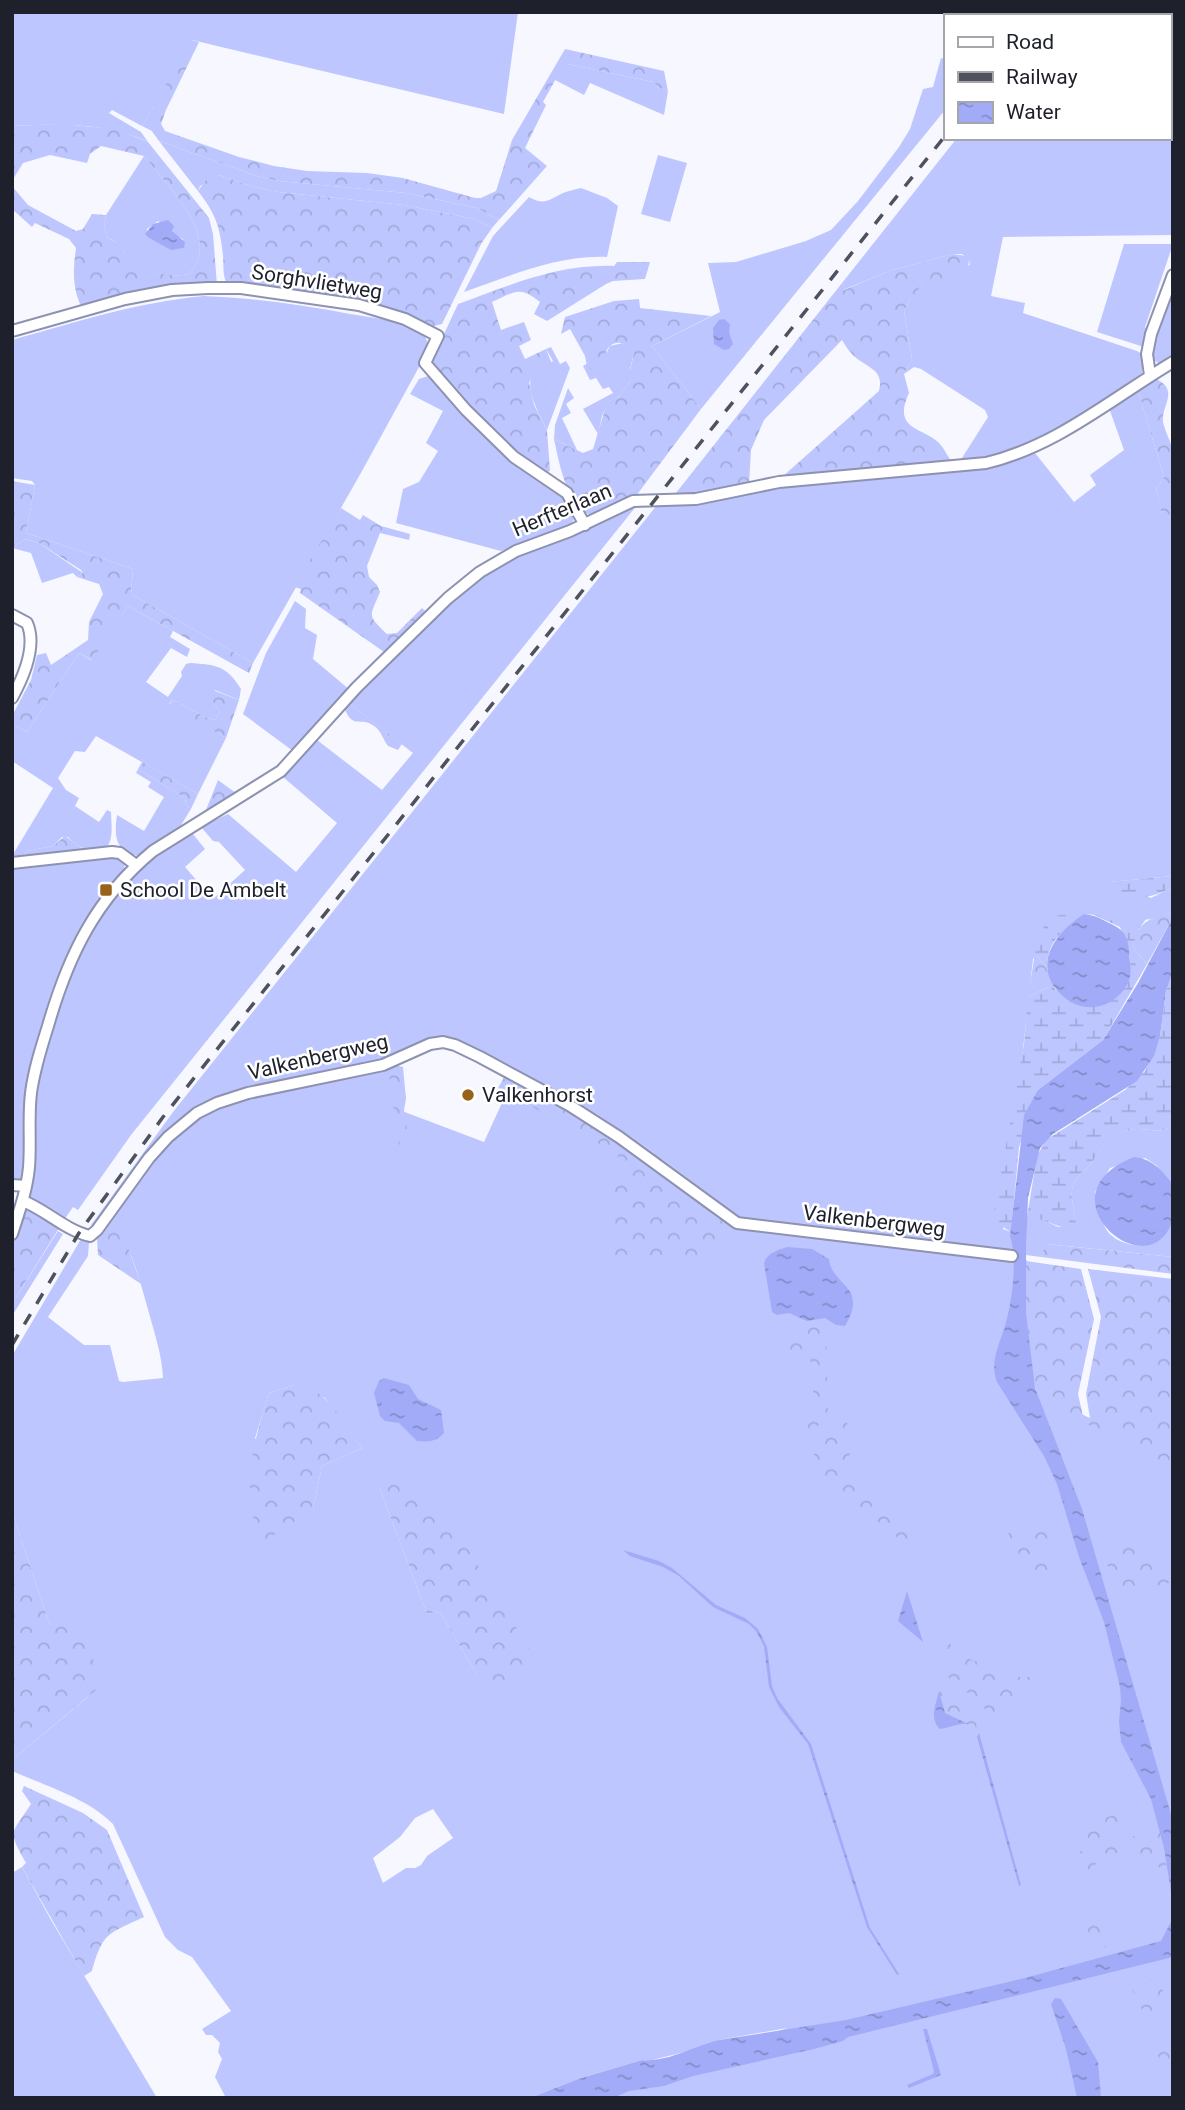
<svg xmlns="http://www.w3.org/2000/svg" width="1185" height="2110" font-family="Roboto,sans-serif">
<style>
.grass{fill:#bdc6fe;fill-rule:evenodd}
.forest{fill:url(#forest-crowns)}
.wetland{fill:url(#wetland-marsh)}
.water{fill:url(#water-ripples)}
.lines{fill:none;stroke-linecap:round;stroke-linejoin:round}
.minor-casing{stroke:#8d92b0;stroke-width:14}
.minor{stroke:#fff;stroke-width:10}
.rail{stroke:#4f515c;stroke-width:3.5;stroke-dasharray:12 12;stroke-linecap:butt}
.poi-dot{fill:#99621b;stroke:#fff;stroke-width:2.5}
.labels{text-anchor:middle;dominant-baseline:central;stroke-width:5;stroke-linejoin:round;paint-order:stroke}
.street-label{font-size:21px;fill:#1e202c;stroke:#fff}
.poi-label{font-size:21px;fill:#1e202c;stroke:#fff;text-anchor:start}
</style>
<defs>
<pattern id="forest-crowns" width="20" height="18" patternUnits="userSpaceOnUse" patternTransform="scale(1.75)"><rect width="20" height="18" fill="#bdc6fe"/><path d="M2 6a3 3 0 1 1 6 0M12 15a3 3 0 1 1 6 0" fill="none" stroke="#a2aada"/></pattern>
<pattern id="wetland-marsh" width="20" height="14" patternUnits="userSpaceOnUse" patternTransform="scale(1.75)"><rect width="20" height="14" fill="#bdc6fe"/><path d="M1 5h8M5 5V1M11 12h8M15 12V8" fill="none" stroke="#a2aada"/></pattern>
<pattern id="water-ripples" width="26" height="14" patternUnits="userSpaceOnUse" patternTransform="scale(1.75)"><rect width="26" height="14" fill="#a2abf7"/><path d="M2 4q2-2 4 0t4 0M15 11q2-2 4 0t4 0" fill="none" stroke="#838bc8"/></pattern>
</defs>
<rect width="100%" height="100%" fill="#f7f8ff"/>
<path class="grass" d="M 12,12 L 518,12 L 504,114 L 192,40 L 142,126 L 112,110 L 109,113 L 141,132 L 148,142 C 107,122 57,124 12,126 Z
M 1057,12 L 1173,12 L 1173,235 L 1003,237 L 991,296 L 1025,303 L 1023,313 L 1137,351 L 1142,354 L 1142,373 L 1079,417 L 1050,435 L 1004,454 L 960,461 L 988,417 L 985,410 L 921,369 L 914,367 L 904,374 L 912,359 L 904,311 L 915,291 L 921,286 L 970,265 L 969,260 L 962,254 L 953,254 L 889,271 L 843,290 L 842,283 L 957,138 L 1169,138 L 1169,16 L 1054,16 Z
M 941,58 L 945,59 L 945,110 L 701,409 L 652,346 L 720,312 L 708,263 L 736,262 L 806,241 L 831,230 L 858,201 L 899,147 L 910,129 L 923,89 L 933,87 Z
M 568,64 L 653,82 L 659,88 L 668,91 L 664,115 L 590,83 L 584,95 L 555,80 L 563,65 Z
M 159,141 L 257,176 L 279,181 L 406,193 L 477,208 L 499,220 L 492,228 L 475,219 L 404,205 L 278,192 L 254,187 L 219,175 L 200,186 L 198,191 Z
M 658,155 L 687,163 L 670,222 L 641,214 Z
M 144,156 C 166,185 224,238 189,274 C 171,278 139,273 127,256 C 120,246 120,243 108,238 L 104,228 L 106,215 ZM 158,221 L 172,230 L 174,235 L 183,239 L 184,248 L 171,249 L 149,238 L 147,229 Z
M 581,188 L 607,198 L 618,206 L 607,257 C 556,255 511,276 464,292 L 493,236 L 529,197 C 545,206 548,200 563,193 C 569,191 575,189 581,188 Z
M 1124,244 L 1173,244 L 1145,327 L 1148,333 L 1144,347 L 1097,332 Z
M 1173,290 L 1173,359 L 1160,364 L 1152,359 L 1151,352 Z
M 204,296 C 254,298 302,305 350,314 C 376,318 401,321 424,333 L 428,344 L 424,358 L 362,471 L 253,663 L 131,594 L 133,569 L 26,533 L 35,485 L 32,481 L 12,478 L 12,340 C 76,322 138,302 204,296 Z
M 623,343 L 632,348 L 634,353 L 630,369 L 631,380 L 619,397 L 609,401 L 602,416 L 598,434 L 583,409 L 613,393 L 609,387 L 603,389 L 596,378 L 590,380 L 583,366 L 607,352 L 610,346 Z
M 551,347 L 560,364 L 566,361 L 570,368 L 547,430 C 541,417 522,386 534,373 C 538,368 547,364 553,361 L 546,349 Z
M 428,376 L 433,377 L 468,417 L 562,492 L 574,513 L 573,521 L 565,530 L 501,551 L 396,523 L 403,489 L 419,482 L 438,451 L 426,443 L 443,411 L 410,394 L 419,379 Z
M 568,388 L 574,398 L 566,404 L 571,413 L 562,418 L 577,450 L 554,439 L 555,425 Z
M 1138,390 L 1164,477 L 1156,489 L 1162,514 L 1173,514 L 1173,876 L 1109,882 L 1151,898 L 1173,887 L 1173,912 C 1166,914 1158,918 1151,919 C 1135,922 1102,915 1084,914 L 1033,959 L 1003,1229 L 1011,1232 L 1014,1254 L 766,1226 L 732,1216 L 734,1213 L 642,1144 L 592,1111 L 485,1052 L 482,1055 L 452,1042 L 389,1060 L 259,1086 L 188,1116 L 96,1227 L 91,1225 L 173,1112 L 657,505 L 687,506 L 779,487 L 971,469 L 1014,461 L 1035,453 L 1074,502 L 1096,485 L 1090,475 L 1124,450 L 1109,408 Z
M 638,504 L 131,1135 L 78,1210 L 73,1207 L 64,1220 L 31,1200 L 29,1197 L 38,1072 L 65,984 L 87,934 L 126,882 L 157,853 L 190,833 L 193,834 L 205,849 L 185,867 L 213,899 L 245,870 L 219,842 L 213,841 L 201,827 L 228,814 L 296,872 L 337,823 L 283,777 L 317,740 L 382,790 L 413,753 L 350,704 C 394,654 442,608 495,568 C 519,553 547,547 573,536 C 595,526 615,511 638,504 Z
M 25,539 L 39,543 L 83,573 L 77,577 L 73,573 L 42,583 L 31,553 L 12,548 Z
M 295,601 L 306,609 L 305,628 L 317,635 L 313,659 L 350,690 L 293,751 L 243,714 L 266,653 Z
M 128,606 L 173,631 L 170,637 L 190,649 L 187,657 L 171,648 L 146,682 L 168,697 L 182,676 L 181,672 L 186,664 L 190,663 C 216,665 226,665 241,689 L 239,700 L 215,690 L 212,700 L 220,712 L 215,720 L 207,718 L 173,700 L 169,704 L 226,738 L 198,794 L 96,736 L 85,752 L 75,751 L 58,778 L 66,790 L 79,798 L 75,806 L 99,822 L 107,810 L 111,812 C 111,821 113,832 110,841 C 103,862 77,847 68,837 L 62,837 L 53,846 L 27,851 L 22,859 L 12,860 L 12,856 L 53,788 L 12,761 L 12,724 L 27,732 L 79,653 L 91,660 Z
M 138,769 L 185,798 L 186,805 L 191,809 L 178,830 L 138,856 C 115,851 114,836 117,815 L 144,831 L 164,797 L 148,787 L 151,782 L 136,773 Z
M 108,857 L 116,858 L 125,864 L 123,872 C 78,923 50,979 37,1047 C 29,1090 27,1136 21,1179 L 12,1182 L 12,868 Z
M 389,1067 L 402,1111 L 484,1142 L 507,1092 L 622,1154 L 738,1226 L 1027,1260 L 1030,1388 L 1163,1455 L 1173,1457 L 1173,2098 L 602,2098 L 787,2028 L 719,2040 L 701,2048 L 652,2060 L 642,2060 L 578,2079 L 530,2098 L 226,2098 L 215,2077 L 222,2059 L 218,2052 L 220,2043 L 212,2035 L 206,2035 L 202,2029 L 231,2011 L 192,1957 L 178,1950 L 165,1937 L 113,1824 C 87,1798 46,1786 12,1771 L 12,1760 L 88,1697 L 50,1625 L 12,1512 L 12,1356 L 81,1239 L 89,1242 L 88,1256 L 48,1317 L 84,1345 L 110,1345 L 119,1381 L 123,1382 L 163,1378 C 162,1355 155,1335 149,1313 C 138,1275 133,1250 110,1217 L 137,1179 L 184,1126 L 232,1101 ZM 295,1385 L 325,1398 L 362,1448 L 322,1466 L 313,1509 L 255,1438 L 269,1393 ZM 378,1484 L 479,1678 L 440,1612 L 427,1614 ZM 433,1809 L 453,1838 L 427,1856 L 421,1865 L 415,1868 L 406,1868 L 383,1883 L 373,1858 L 400,1837 L 415,1818 Z
M 1173,1125 L 1173,1184 L 1156,1165 L 1145,1158 L 1110,1168 L 1095,1192 C 1098,1203 1100,1219 1106,1229 C 1115,1245 1146,1251 1160,1239 C 1165,1235 1169,1227 1173,1221 L 1173,1257 L 1047,1244 L 1041,1257 L 1026,1255 L 1027,1217 L 1037,1217 L 1058,1227 L 1076,1224 C 1076,1212 1069,1198 1073,1186 C 1075,1178 1080,1174 1086,1169 C 1102,1153 1106,1131 1136,1129 C 1148,1128 1163,1135 1173,1125 Z
M 58,1231 L 63,1234 L 12,1316 L 12,1304 Z
M 22,1867 L 51,1920 L 157,2098 L 12,2098 L 12,1873 Z"/>
<path class="forest" d="M 191,40 L 199,42 L 166,110 L 161,124 L 165,131 L 239,157 L 274,166 L 307,171 L 367,173 L 403,178 L 475,198 L 481,198 L 496,191 L 512,140 L 565,49 L 664,71 L 668,91 L 659,88 L 653,82 L 568,64 L 563,66 L 543,102 L 546,105 L 525,148 L 547,166 L 499,220 L 477,208 L 406,193 L 279,181 L 257,176 L 159,141 L 152,131 L 142,126 Z
M 61,124 L 116,129 L 148,142 L 209,218 L 213,234 L 217,285 L 82,308 C 72,288 73,270 76,248 L 69,239 L 35,223 L 32,227 L 12,209 L 12,186 L 28,205 L 76,231 L 83,229 L 92,214 L 106,215 L 104,228 L 108,238 C 128,247 119,249 131,260 C 146,273 171,278 189,274 C 224,238 166,185 144,156 L 101,146 L 90,154 L 87,163 L 50,155 L 23,163 L 12,181 L 12,126 Z
M 219,175 L 254,187 L 278,192 L 404,205 L 475,219 L 492,228 L 481,244 L 442,324 L 430,327 L 413,318 L 227,284 C 222,275 224,265 223,255 C 220,227 216,214 198,191 L 205,181 Z
M 953,254 L 967,256 L 969,260 L 968,270 L 962,276 L 921,286 L 910,300 L 904,311 L 912,359 L 904,374 L 909,393 C 890,434 929,426 943,448 C 946,452 948,457 952,462 L 782,477 L 879,391 C 885,368 865,368 852,354 C 848,350 845,345 842,340 L 764,420 L 751,450 L 749,484 L 672,498 L 842,283 L 844,290 L 889,271 Z
M 617,262 L 650,262 L 645,279 L 613,281 L 606,284 L 547,321 L 534,314 L 540,302 C 519,285 515,292 492,302 L 501,330 L 524,322 L 531,340 L 519,346 L 525,359 L 546,349 L 552,364 L 534,373 L 529,383 L 534,405 L 547,430 L 550,471 L 545,473 C 500,443 465,403 430,364 L 458,304 C 511,285 557,264 614,266 Z
M 639,299 L 640,308 L 711,316 L 652,346 L 701,409 L 636,496 L 590,515 C 566,504 559,462 554,439 L 583,453 L 593,449 L 606,406 L 609,401 L 619,397 L 631,380 L 629,375 L 634,353 C 629,345 618,338 609,347 C 605,351 605,359 602,363 C 599,367 596,368 592,370 L 587,366 L 585,356 L 570,329 L 561,334 L 565,317 L 614,301 Z
M 1156,379 C 1180,390 1161,406 1163,422 C 1165,431 1170,440 1172,448 C 1176,461 1173,498 1173,514 L 1162,515 L 1156,489 L 1164,477 L 1138,390 Z
M 12,481 L 35,485 L 26,533 L 133,569 L 131,594 L 253,663 L 249,673 L 128,606 L 92,660 L 79,653 L 27,732 L 12,724 L 12,716 L 31,680 L 37,655 L 46,653 L 51,665 L 88,640 L 89,622 L 103,594 L 99,584 L 77,577 L 83,573 L 81,570 L 39,543 L 25,539 L 12,548 Z
M 341,508 L 360,520 L 363,515 L 381,526 L 410,534 L 409,540 L 380,533 L 367,566 L 369,577 L 377,585 L 380,592 C 370,617 366,614 387,634 L 397,633 L 422,608 L 425,611 L 384,652 L 300,593 L 301,589 L 294,587 Z
M 210,689 L 239,700 L 226,738 L 169,705 L 173,700 L 207,718 L 215,720 L 220,712 L 208,694 Z
M 350,704 L 402,744 L 398,750 L 388,746 C 383,740 381,730 374,726 C 361,716 354,730 345,710 Z
M 142,762 L 198,794 L 191,809 L 186,805 L 185,798 L 138,769 Z
M 218,780 L 240,796 L 204,815 Z
M 65,836 L 86,851 L 22,859 L 27,851 L 53,846 Z
M 1173,912 L 1173,917 L 1147,964 L 1135,950 L 1133,944 C 1140,919 1151,919 1173,912 Z
M 1035,953 L 1047,969 L 1054,987 L 1049,987 L 1028,997 Z
M 485,1052 L 592,1111 L 642,1144 L 734,1213 L 731,1216 L 646,1154 L 482,1055 Z
M 395,1065 L 403,1067 L 406,1099 L 404,1110 L 410,1150 L 405,1156 L 400,1152 L 388,1067 Z
M 506,1074 L 620,1141 L 739,1228 L 705,1261 L 611,1262 L 608,1257 L 618,1155 C 579,1130 538,1111 498,1088 Z
M 27,1208 L 61,1225 L 12,1304 C 12,1279 8,1226 27,1208 Z
M 110,1217 L 125,1239 L 141,1284 L 98,1255 L 97,1237 Z
M 1046,1244 L 1173,1257 L 1173,1274 L 1041,1257 Z
M 1026,1261 L 1081,1269 L 1094,1319 L 1078,1394 L 1083,1416 L 1090,1418 L 1086,1394 L 1101,1317 L 1088,1269 L 1173,1279 L 1173,1465 C 1144,1456 1121,1441 1095,1427 C 1090,1425 1084,1424 1079,1422 C 1064,1415 1051,1406 1038,1396 C 1023,1355 1026,1304 1026,1261 Z
M 821,1317 L 830,1322 L 826,1337 L 828,1415 L 812,1432 L 803,1460 L 802,1434 L 815,1413 L 807,1321 Z
M 794,1321 L 804,1325 L 807,1360 L 801,1361 L 789,1354 L 785,1327 Z
M 295,1385 C 325,1385 345,1425 362,1448 L 322,1466 L 313,1509 L 262,1543 C 239,1493 253,1443 269,1393 Z
M 836,1414 L 848,1424 L 853,1437 C 832,1495 914,1495 913,1545 C 913,1550 911,1557 909,1561 L 901,1543 L 895,1535 C 873,1516 842,1501 824,1481 C 815,1472 811,1452 816,1440 C 820,1429 833,1426 836,1414 Z
M 411,1475 C 415,1482 421,1490 423,1496 C 426,1507 427,1514 437,1522 L 448,1522 L 456,1530 L 531,1652 L 535,1660 L 523,1682 L 497,1682 L 479,1678 L 440,1612 L 427,1614 L 378,1484 Z
M 12,1512 L 50,1625 L 75,1620 L 80,1622 L 102,1685 L 12,1760 Z
M 1015,1527 L 1039,1528 L 1053,1537 L 1054,1547 L 1049,1553 L 1062,1572 L 1060,1577 C 1033,1590 1018,1551 1008,1533 Z
M 1114,1541 L 1119,1541 L 1161,1566 L 1173,1570 L 1173,1582 L 1120,1595 L 1115,1592 L 1105,1556 L 1109,1544 Z
M 947,1643 L 956,1647 L 962,1656 L 988,1666 L 1006,1677 L 1030,1677 L 1041,1680 L 1031,1699 L 989,1715 L 981,1703 L 949,1678 L 941,1654 Z
M 939,1691 L 973,1715 L 976,1720 L 977,1737 L 974,1728 L 945,1713 Z
M 24,1786 L 83,1813 L 107,1830 L 144,1917 C 108,1934 103,1932 92,1971 L 84,1976 L 22,1867 L 26,1863 C 7,1829 11,1835 31,1804 L 22,1791 Z
M 1125,1812 L 1137,1828 L 1070,1846 C 1068,1839 1072,1832 1077,1826 Z
M 1160,1829 L 1168,1873 C 1147,1858 1131,1848 1104,1855 L 1082,1879 L 1071,1865 L 1071,1854 Z
M 1091,1925 L 1100,1925 L 1105,1937 L 1106,1949 C 1093,1949 1087,1950 1079,1939 L 1083,1927 Z
M 1151,1979 C 1163,1986 1170,2000 1165,2014 L 1159,2018 L 1144,2014 L 1132,1989 L 1134,1984 Z
M 1152,2033 L 1159,2033 L 1173,2043 L 1173,2066 C 1155,2061 1155,2049 1152,2033 Z"/>
<path class="wetland" d="M 1173,876 L 1173,887 C 1150,899 1127,905 1108,882 Z
M 1084,914 C 1063,927 1046,944 1047,969 L 1035,953 L 1046,920 L 1059,915 Z
M 1094,915 L 1146,919 L 1139,929 L 1133,944 L 1135,950 L 1147,964 L 1103,1040 L 1038,1090 L 1019,1147 L 1011,1232 L 998,1224 L 994,1213 L 1024,1044 L 1028,997 L 1049,987 L 1054,987 L 1056,990 L 1125,988 C 1135,966 1129,948 1120,927 Z
M 1173,972 L 1173,1125 C 1163,1135 1148,1128 1136,1129 C 1107,1131 1102,1153 1086,1169 C 1080,1174 1075,1178 1073,1186 C 1069,1198 1076,1212 1076,1224 L 1071,1228 C 1055,1228 1043,1217 1027,1217 L 1037,1156 L 1046,1140 L 1125,1090 L 1145,1071 L 1160,1036 L 1166,991 Z"/>
<path class="water" d="M 168,220 L 174,226 L 172,231 L 185,242 L 184,248 L 171,250 L 149,238 L 145,234 L 153,224 Z
M 724,319 L 730,324 L 729,332 L 733,344 L 729,349 L 724,350 L 714,344 L 713,328 L 719,320 Z
M 1084,914 C 1094,915 1100,918 1109,923 C 1130,932 1128,942 1130,962 C 1131,970 1131,981 1125,988 C 1111,1009 1083,1014 1064,997 C 1030,968 1053,934 1084,914 Z
M 1173,917 L 1173,972 L 1166,991 L 1160,1036 L 1154,1056 L 1137,1081 L 1053,1134 L 1040,1148 L 1028,1198 L 1026,1255 L 1026,1313 L 1035,1388 L 1082,1509 L 1173,1821 L 1173,1904 L 1164,1848 L 1151,1799 L 1121,1742 L 1119,1721 L 1121,1701 L 1120,1687 L 1104,1622 L 1079,1557 L 1057,1484 L 1044,1456 L 997,1382 C 990,1362 998,1348 1004,1329 C 1012,1305 1018,1259 1010,1236 L 1024,1115 L 1038,1090 L 1103,1040 L 1138,983 Z
M 1134,1157 C 1152,1159 1162,1170 1173,1184 C 1173,1195 1176,1212 1172,1222 C 1148,1290 1037,1195 1134,1157 Z
M 787,1247 L 812,1249 L 829,1259 C 832,1287 869,1285 845,1326 L 836,1325 L 825,1318 L 807,1321 L 789,1313 L 777,1315 L 772,1312 L 764,1263 C 767,1253 778,1250 787,1247 Z
M 384,1378 L 409,1385 L 418,1399 L 441,1410 L 444,1433 C 436,1442 428,1442 417,1441 L 399,1423 L 385,1421 L 380,1416 L 374,1393 L 379,1381 Z
M 623,1550 L 659,1561 L 672,1568 L 716,1605 L 745,1618 L 758,1629 L 767,1647 L 772,1686 L 777,1698 L 811,1744 L 870,1928 L 899,1974 L 897,1975 L 867,1927 L 808,1744 L 779,1707 L 769,1687 L 764,1646 L 756,1631 L 749,1624 L 713,1607 L 679,1576 L 663,1567 L 630,1556 Z
M 907,1591 L 923,1642 L 898,1621 Z
M 939,1691 L 945,1713 L 968,1724 C 958,1723 950,1728 940,1729 C 929,1719 936,1704 939,1691 Z
M 979,1733 L 1021,1885 L 1019,1886 L 977,1737 Z
M 1173,1918 L 1173,1957 L 848,2037 L 843,2041 L 814,2049 L 693,2076 L 664,2086 L 629,2091 L 613,2098 L 530,2098 L 578,2079 L 642,2060 C 669,2062 694,2046 719,2040 L 846,2020 L 1025,1978 L 1161,1941 Z
M 1055,1998 L 1061,1999 L 1098,2062 L 1101,2098 L 1077,2098 L 1066,2049 L 1051,2004 Z
M 923,2029 L 927,2029 L 941,2075 L 909,2088 L 907,2085 L 933,2074 L 934,2071 Z"/>
<g class="lines">
<defs>
<path id="minor" d="M 12,331 L 125,299 L 172,290 L 208,288 L 241,288 L 359,305 L 405,319 L 438,336 L 425,363 L 466,410 L 514,457 L 567,493 L 585,525
M 1150,375 L 1147,354 L 1151,334 L 1173,275
M 12,615 L 27,623 C 37,646 23,678 12,698
M 12,863 L 112,852 L 120,853 L 136,865
M 12,1185 L 26,1186
M 23,1201 C 46,1210 65,1230 90,1236 L 97,1230 L 149,1158 L 168,1137 L 197,1113 L 217,1103 L 248,1093 L 383,1065 L 430,1044 L 443,1042 L 455,1045 L 480,1057 L 569,1105 L 619,1137 L 737,1223 L 1012,1256
M 12,1234 C 19,1212 27,1190 29,1167 C 31,1142 28,1117 31,1093 C 34,1070 41,1048 48,1026 C 68,956 96,898 153,851 L 281,771 L 357,687 L 448,598 L 480,572 L 516,551 L 570,531 L 633,501 L 696,499 L 779,482 L 986,463 C 1057,446 1111,399 1173,362"/>
</defs>
<use href="#minor" class="minor-casing"/>
<use href="#minor" class="minor"/>
<path class="rail" d="M 1033,16 L 1036,12
M 12,1345 L 79,1233 L 163,1117 L 945,136"/>
</g>
<g class="poi-dot">
<rect x="99" y="883" width="14" height="14" rx="3.5"/>
<circle cx="468" cy="1095" r="7"/>
</g>
<g class="labels">
<g class="street-label">
<text transform="translate(317 282) rotate(9)">Sorghvlietweg</text>
<text transform="translate(562 510) rotate(-23)">Herfterlaan</text>
<text transform="translate(318 1057) rotate(-13)">Valkenbergweg</text>
<text transform="translate(874 1221) rotate(7)">Valkenbergweg</text>
</g>
<g class="poi-label">
<text x="120" y="890">School De Ambelt</text>
<text x="482" y="1095">Valkenhorst</text>
</g>
</g>
<rect width="1185" height="2110" fill="none" stroke="#1e202c" stroke-width="28"/>
<rect x="944" y="14" width="228" height="126" fill="#ffffff" stroke="#a5a6ab" stroke-width="2"/>
<rect x="958" y="37" width="35" height="10" fill="#ffffff" stroke="#a5a6ab" stroke-width="2"/>
<text x="1006" y="49" font-size="21" fill="#1e202c">Road</text>
<rect x="958" y="72" width="35" height="10" fill="#4f515c" stroke="#a5a6ab" stroke-width="2"/>
<text x="1006" y="84" font-size="21" fill="#1e202c">Railway</text>
<rect x="958" y="102" width="35" height="21" fill="url(#water-ripples)" stroke="#a5a6ab" stroke-width="2"/>
<text x="1006" y="119" font-size="21" fill="#1e202c">Water</text>
</svg>
